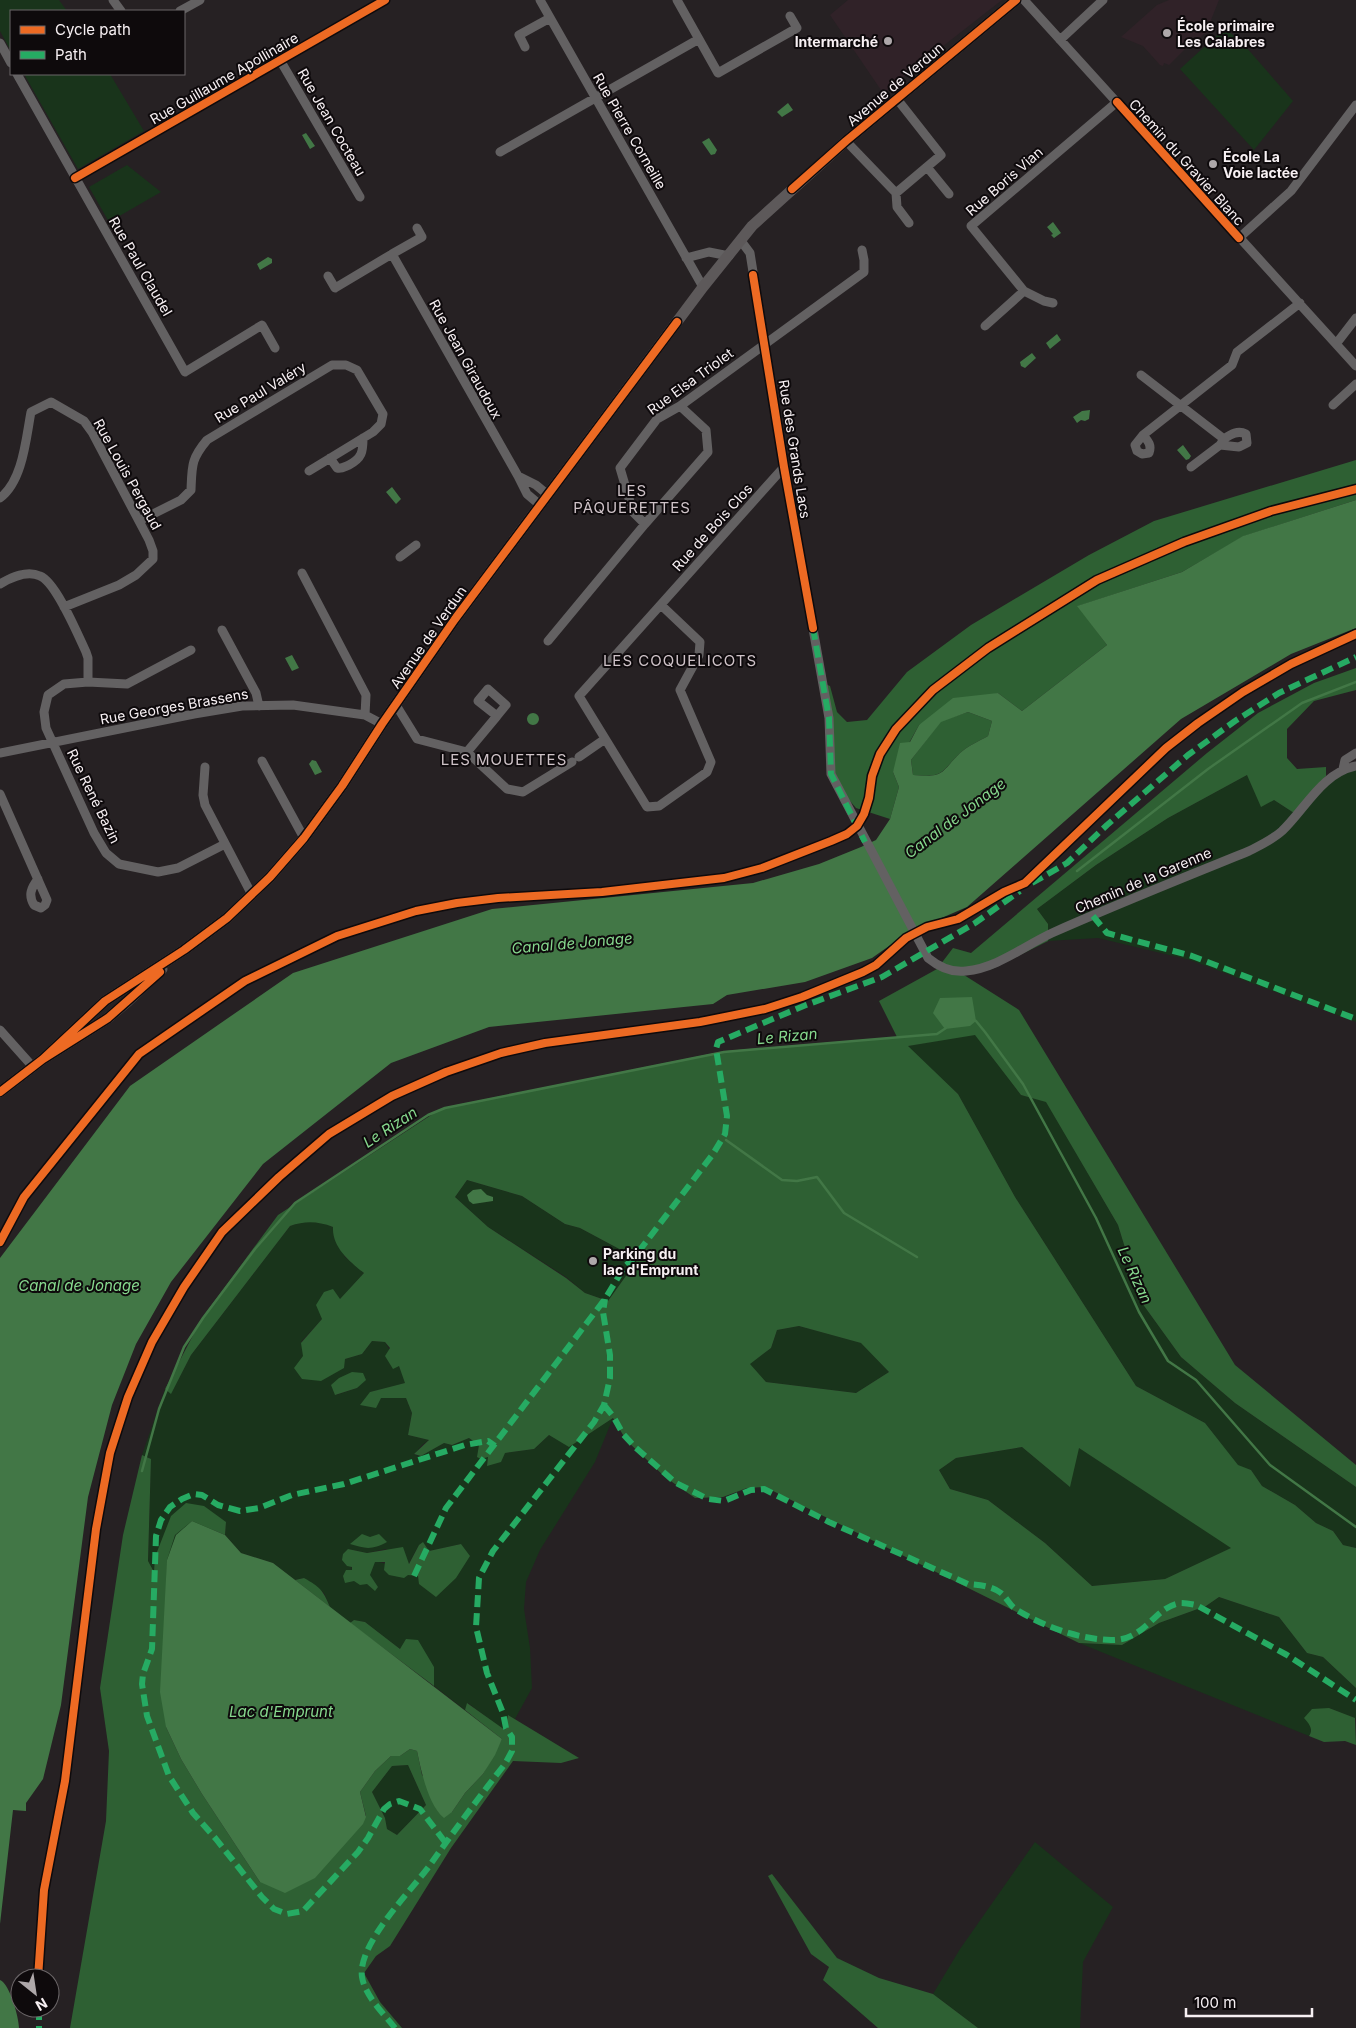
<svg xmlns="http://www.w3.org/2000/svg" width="1356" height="2028" font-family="Inter,sans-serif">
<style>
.built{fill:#302228}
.green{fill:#19341b;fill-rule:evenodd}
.forest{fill:#2e6033;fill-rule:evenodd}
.water{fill:#427746;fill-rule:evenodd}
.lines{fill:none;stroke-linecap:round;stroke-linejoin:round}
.stream{stroke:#427746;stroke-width:2.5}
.minor{stroke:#636162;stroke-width:9}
.secondary{stroke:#5d595a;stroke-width:11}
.quiet{stroke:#26ab63;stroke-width:6;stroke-dasharray:12 6;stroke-linecap:butt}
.cycleway-casing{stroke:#0e0a0c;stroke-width:11}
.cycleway{stroke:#ed6a23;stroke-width:8}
.poi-dot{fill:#aea8aa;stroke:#0e0a0c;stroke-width:2}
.labels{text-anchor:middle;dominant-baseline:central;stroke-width:4;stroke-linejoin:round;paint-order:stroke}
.poi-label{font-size:14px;font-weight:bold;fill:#f7f0f3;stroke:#0e0a0c;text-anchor:start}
.street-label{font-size:14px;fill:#f7f0f3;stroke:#0e0a0c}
.neighbourhood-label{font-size:15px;letter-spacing:1px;fill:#cec2c7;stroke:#0e0a0c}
.water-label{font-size:15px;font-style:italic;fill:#86d88d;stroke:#0e0a0c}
</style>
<rect width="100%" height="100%" fill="#262123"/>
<path class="built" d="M 848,0 L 1002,0 L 883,93 L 830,15 Z
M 1169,0 L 1219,0 L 1211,20 L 1213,22 L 1210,32 L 1204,34 L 1192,45 L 1190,44 L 1169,65 L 1164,63 L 1163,66 L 1160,65 L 1143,46 L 1121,37 L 1157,5 Z"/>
<path class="green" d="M 0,0 L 59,0 L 67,11 L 11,11 L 11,51 L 0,31 Z
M 1225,28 L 1246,47 L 1293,101 L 1254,150 L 1180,69 Z
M 24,74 L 110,74 L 144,131 L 78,169 Z
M 127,165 L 161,192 L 109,222 L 89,187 Z
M 1356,763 L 1356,1022 L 1190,960 L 1098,938 L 1048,941 L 1048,924 L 1037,909 L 1096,865 L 1168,818 L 1247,775 L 1274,800 L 1294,813 L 1326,776 Z
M 975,1034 L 1021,1095 L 1046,1101 L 1118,1225 L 1142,1303 L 1181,1357 L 1235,1403 L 1356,1487 L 1356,1548 L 1343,1545 L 1333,1531 L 1316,1523 L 1295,1505 L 1262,1486 L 1251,1470 L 1238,1466 L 1205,1423 L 1136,1386 L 1015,1197 L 958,1094 L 907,1046 Z
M 467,1180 L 522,1196 L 565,1224 L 580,1228 L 638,1259 L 608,1301 L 585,1293 L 566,1277 L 488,1227 L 455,1197 Z
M 304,1221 L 323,1223 L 333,1227 L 345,1257 L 364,1273 L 301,1342 L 345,1359 L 362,1354 L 372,1341 L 385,1342 L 399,1366 L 406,1383 L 370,1392 L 381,1398 L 406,1398 L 412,1413 L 408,1435 L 429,1440 L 422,1445 L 414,1455 L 421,1456 L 444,1443 L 452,1445 L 469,1438 L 479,1445 L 488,1457 L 487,1465 L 505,1453 L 534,1449 L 549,1435 L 569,1446 L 613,1418 L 595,1462 L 540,1550 L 526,1582 L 524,1609 L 530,1648 L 532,1688 L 515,1719 L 508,1715 L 505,1731 L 468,1703 L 465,1710 L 434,1686 L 434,1667 L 400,1649 L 365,1622 L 354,1620 L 350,1623 L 330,1607 L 324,1593 L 304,1578 L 295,1580 L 273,1563 L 241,1553 L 225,1535 L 226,1522 L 155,1573 L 148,1562 L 151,1459 L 142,1455 L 165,1389 L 171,1393 L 191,1355 L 290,1226 ZM 363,1373 L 357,1388 L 336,1395 ZM 461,1544 L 418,1576 C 402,1575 391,1563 374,1561 L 369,1575 L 378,1587 L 375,1590 L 367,1584 L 354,1581 L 348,1549 L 367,1553 L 386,1549 L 408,1565 L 419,1545 L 429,1551 Z
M 799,1326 L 862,1343 L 889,1372 L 856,1393 L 766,1382 L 749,1364 L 771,1348 L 777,1330 Z
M 1022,1447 L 1069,1486 L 1078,1447 L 1232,1548 L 1165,1579 L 1092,1586 L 1045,1543 L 988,1500 L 950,1489 L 939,1470 L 956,1458 Z
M 1219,1597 L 1279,1617 L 1307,1653 L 1323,1657 L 1356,1688 L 1356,1719 L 1329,1708 L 1311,1726 L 1311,1733 L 1309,1736 L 1079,1643 L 1122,1645 L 1159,1623 L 1206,1606 Z
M 408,1765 L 426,1805 L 397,1835 L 387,1829 L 385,1818 L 372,1792 L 392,1766 Z
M 1035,1842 L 1113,1907 L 1083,1962 L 1080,2028 L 978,2028 L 933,1994 L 960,1949 Z"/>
<path class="forest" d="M 1356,460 L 1356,500 L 1244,536 L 1182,572 L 1078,606 L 1107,645 L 1022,711 L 998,693 L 919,725 L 893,772 L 899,787 L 890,819 L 856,808 L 844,794 L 834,773 L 825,684 L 830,686 L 837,712 L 847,722 L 867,720 L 907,672 L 971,625 L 1089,555 L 1154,521 Z
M 1356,668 L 1356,690 L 1314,701 L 1287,729 L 1287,758 L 1297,769 L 1326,767 L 1326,776 L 1294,813 L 1274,800 L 1261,807 L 1247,775 L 1168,818 L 1096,865 L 1037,909 L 1048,924 L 1048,941 L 992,969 L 964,975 L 1019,1010 L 1235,1365 L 1356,1465 L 1356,1487 L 1235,1403 L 1181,1357 L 1142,1303 L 1118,1225 L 1046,1102 L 1021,1095 L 975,1035 L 908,1046 L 958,1094 L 1015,1197 L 1136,1386 L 1205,1423 L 1238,1465 L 1251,1470 L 1262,1486 L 1295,1505 L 1316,1523 L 1333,1531 L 1343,1545 L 1356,1548 L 1356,1688 L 1323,1657 L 1307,1653 L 1279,1617 L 1219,1597 L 1206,1606 L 1159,1623 L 1122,1645 L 1079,1643 L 765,1487 L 747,1488 L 723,1497 L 695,1498 L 665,1477 L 626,1440 L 613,1418 L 569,1447 L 549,1435 L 534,1449 L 505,1453 L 501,1462 L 487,1466 L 488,1457 L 481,1459 L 477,1457 L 479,1445 L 469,1438 L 452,1445 L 444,1443 L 421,1456 L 414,1454 L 429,1440 L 408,1435 L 412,1413 L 406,1398 L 381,1398 L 376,1408 L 360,1405 L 370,1392 L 405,1383 L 399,1366 L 393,1369 L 385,1356 L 390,1348 L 385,1342 L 372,1341 L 362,1354 L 345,1359 L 344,1368 L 321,1381 L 302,1379 L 294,1368 L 303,1356 L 301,1343 L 322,1319 L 316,1305 L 324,1292 L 333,1289 L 340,1299 L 364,1273 C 349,1261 332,1247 333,1227 C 317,1221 305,1221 290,1226 L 191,1355 L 171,1394 L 165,1389 L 202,1318 L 278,1215 L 442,1108 L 725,1051 L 897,1037 L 879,1001 L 937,969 L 953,948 L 971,953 L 1207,753 L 1258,713 L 1314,683 ZM 467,1180 L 522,1196 L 565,1224 L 580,1228 L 638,1259 L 608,1301 L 585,1293 L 566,1278 L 488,1227 L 455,1197 ZM 799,1326 L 861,1343 L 889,1372 L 856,1393 L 766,1382 L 750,1364 L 771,1348 L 777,1330 ZM 1022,1447 L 1070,1487 L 1079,1448 L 1231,1548 L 1165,1579 L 1092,1586 L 1045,1543 L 988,1500 L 950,1489 L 939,1470 L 956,1458 Z
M 968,712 L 992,721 L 988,736 C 979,741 968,746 960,753 C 940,773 944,778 913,775 L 911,760 L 941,721 Z
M 352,1372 L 363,1373 L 366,1380 L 357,1388 L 335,1395 L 331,1385 L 339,1378 Z
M 142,1455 L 151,1459 L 148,1561 L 154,1572 L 155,1557 L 171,1516 L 186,1503 L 204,1506 L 226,1522 L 225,1535 L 192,1521 L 175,1535 L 167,1560 L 166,1727 L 181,1759 L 202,1794 L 260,1882 L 366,1816 L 360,1792 L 375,1771 L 391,1756 L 400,1756 L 410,1749 L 417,1751 L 422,1775 L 452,1812 L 465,1793 L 483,1774 L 502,1739 L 465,1710 L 467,1703 L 505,1730 L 508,1715 L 579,1758 L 561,1763 L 513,1761 L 451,1848 L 390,1946 L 376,1956 L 364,1973 L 380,2002 L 402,2028 L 70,2028 L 106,1821 L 109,1751 L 100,1688 L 123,1535 ZM 408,1765 L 426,1805 L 397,1835 L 387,1829 L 385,1818 L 372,1792 L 392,1766 Z
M 362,1534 L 370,1537 L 379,1534 L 387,1542 C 372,1550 366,1549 350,1544 Z
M 423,1542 L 429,1551 L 461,1544 L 470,1556 L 456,1578 L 436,1597 L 419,1584 L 418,1576 L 408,1575 L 404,1578 L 389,1575 L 384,1570 L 385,1562 L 375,1562 L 370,1575 L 378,1587 L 375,1591 L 367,1584 L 360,1585 L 354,1581 L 345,1583 L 343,1576 L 346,1570 L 352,1570 L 352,1567 L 347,1566 L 342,1560 L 343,1554 L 348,1549 L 367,1553 L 403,1547 L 409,1564 L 419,1545 Z
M 304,1578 C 320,1587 323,1590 330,1607 L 295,1580 Z
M 354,1620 L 365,1622 L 400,1649 L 406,1639 L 418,1640 L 434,1667 L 434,1686 L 350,1623 Z
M 1329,1708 L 1355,1718 L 1356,1745 L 1345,1741 L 1324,1742 L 1309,1736 C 1314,1729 1309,1724 1304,1718 L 1312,1709 Z
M 772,1874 L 837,1958 L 879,1978 L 933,1994 L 978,2028 L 878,2028 L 823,1980 L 829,1967 L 811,1954 L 768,1876 Z"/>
<path class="water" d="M 788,103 L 793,110 L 782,117 L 777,112 Z
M 306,133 L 315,146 L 310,149 L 302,135 Z
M 709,138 L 717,150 L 715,154 L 711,155 L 702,142 Z
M 1053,222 L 1061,233 L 1054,238 L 1051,235 L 1053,234 L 1047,227 Z
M 268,257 L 272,259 L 272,263 L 260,270 L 257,264 Z
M 1057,334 L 1061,340 L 1050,349 L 1046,343 Z
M 1032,353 L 1036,358 L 1025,368 L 1021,366 L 1020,362 Z
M 1090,410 L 1089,419 L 1085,421 L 1081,420 L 1077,423 L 1073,417 L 1082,411 Z
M 1183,445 L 1191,456 L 1189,459 L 1186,460 L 1177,450 Z
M 392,487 L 401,499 L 396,504 L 386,492 Z
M 1356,500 L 1356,628 L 1291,654 L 1181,719 L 967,907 L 909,932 L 872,958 L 805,982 L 727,995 L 713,1004 L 489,1027 L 391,1063 L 263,1164 L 171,1282 L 136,1344 L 112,1405 L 88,1497 L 61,1705 L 43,1779 L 26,1803 L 26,1811 L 13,1810 L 0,1924 L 0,1258 L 130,1086 L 293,973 L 492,909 L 753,883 L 819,864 L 861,847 L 876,840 L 890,819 L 899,787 L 893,772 L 900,743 L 910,742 L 919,725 L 953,698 L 998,693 L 1022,711 L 1107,645 L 1077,606 L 1182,572 L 1243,536 ZM 968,712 L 992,721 L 988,736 C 979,741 968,746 960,753 C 940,773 945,778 913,775 L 911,760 L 941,722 Z
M 292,655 L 299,668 L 292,671 L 285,658 Z
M527 719a6 6 0 1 1 12 0a6 6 0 1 1-12 0Z
M 312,760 L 316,761 L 322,772 L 315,775 L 309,764 Z
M 972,997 L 976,1021 L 970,1026 L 945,1029 L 933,1013 L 940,998 Z
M 481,1189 L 487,1195 L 493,1197 L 493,1201 L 473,1204 L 469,1201 L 467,1195 L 473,1190 Z
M 192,1521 L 225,1535 L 241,1553 L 273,1563 L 502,1739 L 495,1755 L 483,1774 L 465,1793 L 452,1812 L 444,1818 C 428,1805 421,1770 417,1751 L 410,1749 L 400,1756 L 391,1756 L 375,1771 L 360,1792 L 366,1817 L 363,1824 L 315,1878 L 285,1893 L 260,1882 L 202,1794 L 181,1759 L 166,1727 L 160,1692 L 167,1560 L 176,1535 Z
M 0,1980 C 10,1984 19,2018 19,2028 L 0,2028 Z"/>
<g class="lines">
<path class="stream" d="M 1077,871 L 1208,769 L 1302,703 L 1356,682
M 973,1020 L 976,1021 L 985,1032 L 1023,1084 L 1096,1218 L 1139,1312 L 1168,1361 L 1196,1380 L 1270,1465 L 1356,1527
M 726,1140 L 782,1180 L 797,1181 L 817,1177 L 844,1213 L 917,1257
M 142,1471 L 159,1409 L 184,1347 L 203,1318 L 255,1249 L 295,1203 L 428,1115 L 445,1108 L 724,1052 L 937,1034 L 946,1028"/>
<path class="minor" d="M 113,0 L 121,11
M 540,0 L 703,287
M 677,0 L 718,73 L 797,28 L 790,16
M 1024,0 L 1356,366
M 180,11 L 200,0
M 1060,40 L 1103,0
M 0,43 L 11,63
M 525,47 L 519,35 L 550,18
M 280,60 L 360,197
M 17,74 L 185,372 L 262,325 L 275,348
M 846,141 L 896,193 L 941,155 L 897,99
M 500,152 L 699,39
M 927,167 L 949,194
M 75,178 L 385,0
M 896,193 L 897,207 L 909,223
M 417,228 L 422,237 L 392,254 L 518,476 L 536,485 L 548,495
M 1239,238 L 1291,191 L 1356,105
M 741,241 L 750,253 L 784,467 L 829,718 L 831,774 L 928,958 C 939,967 951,973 966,971 C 997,968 1024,946 1052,933 C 1117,904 1183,878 1249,851 C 1261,845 1272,840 1282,831 C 1306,808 1322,773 1356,766
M 686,258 L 709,252 L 729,256
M 328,276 L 335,288 L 392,254
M 1024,291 L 1044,301 L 1053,303
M 985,326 L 1024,291 L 971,226 L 1117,102
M 1336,344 L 1356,318
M 1141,375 L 1224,439 L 1220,445 L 1191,467
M 1333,405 L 1356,384
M 1143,435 C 1148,441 1152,445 1149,453 L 1142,454 L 1137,451 L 1135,445 L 1143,435 L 1232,365 L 1237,352 L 1300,303
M 1220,445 L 1239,447 L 1247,443 L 1246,434 C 1238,430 1231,434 1224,439
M 330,458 L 337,468 C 342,469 344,467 349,465 C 362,458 363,452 363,438
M 518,476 L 527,494 L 540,505
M 0,498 C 23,481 26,438 31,412 L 51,402 L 84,421 L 92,432 L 149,540 L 153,551 L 153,559 L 136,575 L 119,585 L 64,607
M 139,521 L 181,500 L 191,490 C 192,466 191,459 207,440 L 332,365 L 346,365 L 357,370 L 383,414 L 381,424 L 373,432 L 309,471
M 645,524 L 633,512 L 620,468 L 657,419 L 680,406 L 864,272 L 864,260 L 862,250
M 400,557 L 416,545
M 302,573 L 366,695 L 365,715
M 0,584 C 12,577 27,570 40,576 C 56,582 78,635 86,652 L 88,658 L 88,682
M 661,605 L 700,642 L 699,655 L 680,690 L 711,762 L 707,772 L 659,806 L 647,807 L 579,696 L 784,467
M 222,630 L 256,693 L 259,706
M 548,641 L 645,524 L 708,452 L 706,430 L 680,406
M 191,650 L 127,684 L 88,682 L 64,684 L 48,695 L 44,712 L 46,728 L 94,833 L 106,853 L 119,864 L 158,872 L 178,868 L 225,844
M 396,705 L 417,739 L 467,752 L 507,789 L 523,792 L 572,762
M 467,752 L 497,716 L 478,701 L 488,689 L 506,705 L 497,716
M 0,753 L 194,714 L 242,706 L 293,705 L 365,715 L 382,724
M 579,757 L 605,739
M 262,761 L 304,838
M 205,767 L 203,795 L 205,805 L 252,895
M 1343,769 L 1345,760 L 1356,753
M 0,794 L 47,900 L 45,905 L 41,908 L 34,905 C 28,895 31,888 38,879
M 0,1030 L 33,1067"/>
<path class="secondary" d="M 43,1059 L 105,1001 L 184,950 L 227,918 L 270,877 L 304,838 L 342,786 L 382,724 L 455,619 L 703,287 L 752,226 L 846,141 L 1016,0
M 0,1092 L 43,1059 L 108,1018 L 128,1001 L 162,969"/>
<path class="quiet" d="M 813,628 L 829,718 L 831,774 L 865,842
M 1032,883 L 1067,863 L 1107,825 L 1188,755 L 1235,721 L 1279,693 L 1356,657
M 1093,916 L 1107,933 L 1192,956 L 1356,1019
M 604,1405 L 613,1416 L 623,1434 L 636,1448 L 676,1483 L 708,1499 L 724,1501 L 751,1490 L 764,1489 L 829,1522 L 968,1584 C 980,1585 992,1586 1001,1593 C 1007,1598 1010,1606 1017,1610 C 1045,1627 1078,1639 1111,1640 C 1146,1641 1154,1606 1181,1603 C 1186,1603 1191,1604 1196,1605 L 1287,1655 L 1356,1700
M 414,1576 L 446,1508 L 605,1299 L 625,1266 L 633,1259 L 713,1154 L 725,1134 L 727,1116 L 716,1049 L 718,1042 L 806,1005 L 882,977 L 975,923 L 1020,891
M 445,1842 L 420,1809 L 399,1801 L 390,1804 L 384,1809 L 368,1838 L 358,1852 L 303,1911 L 287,1914 L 274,1909 L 262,1897 L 216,1839 L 193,1813 L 169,1776 L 147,1716 L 142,1684 L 143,1674 L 152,1649 L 156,1536 L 161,1520 L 170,1507 L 182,1499 L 194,1494 L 202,1495 L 218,1505 L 240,1511 L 259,1508 L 292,1495 L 344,1484 L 465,1445 L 488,1441 L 495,1446
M 39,2008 L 39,2028
M 395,2028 C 384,2014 365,1996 362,1977 C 357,1944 412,1890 430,1865 C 454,1831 479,1797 505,1764 L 512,1751 L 512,1737 L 506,1728 L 503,1713 L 487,1673 L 476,1627 L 479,1578 L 493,1551 L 594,1422 L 604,1405 L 610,1378 L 610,1355 L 603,1312 L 605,1299"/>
<defs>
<path id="cycleway" d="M 1117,102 L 1239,238
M 75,178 L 385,0
M 792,189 L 846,141 L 1016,0
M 753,275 L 784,467 L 813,628
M 43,1059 L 105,1001 L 184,950 L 227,918 L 270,877 L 304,838 L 342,786 L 382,724 L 455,619 L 677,322
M 0,1092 L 43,1059 L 108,1018 L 160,972
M 0,1242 L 24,1197 L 139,1054 L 245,981 L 337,936 L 416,911 L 457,903 L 498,898 L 602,892 L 724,878 L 762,868 L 831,841 L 847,834 L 857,826 L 864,814 L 869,798 L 872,776 L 880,754 L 896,729 L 933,690 L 988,648 L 1097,580 L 1184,542 L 1271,511 L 1356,489
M 38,1978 L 44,1890 L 65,1781 L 96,1529 L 110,1453 L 128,1397 L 152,1342 L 184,1287 L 222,1232 L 279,1177 L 329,1134 L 392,1096 L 446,1072 L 501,1053 L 545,1043 L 700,1022 L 765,1009 L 802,997 L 863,972 L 876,965 L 906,938 L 927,927 L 958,919 L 1004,892 L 1025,883 L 1166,748 L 1198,723 L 1243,692 L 1291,664 L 1356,634"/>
</defs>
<use href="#cycleway" class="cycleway-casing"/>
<use href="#cycleway" class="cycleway"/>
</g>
<g class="poi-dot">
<circle cx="1167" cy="33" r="5"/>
<circle cx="888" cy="41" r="5"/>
<circle cx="1213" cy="164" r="5"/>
<circle cx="593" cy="1261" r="5"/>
</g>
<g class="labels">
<g class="poi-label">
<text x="1177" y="25">École primaire<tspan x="1177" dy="16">Les Calabres</tspan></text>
<text x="878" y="41" text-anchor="end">Intermarché</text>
<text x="1223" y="156">École La<tspan x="1223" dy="16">Voie lactée</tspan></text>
<text x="603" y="1253">Parking du<tspan x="603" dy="16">lac d'Emprunt</tspan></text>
</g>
<g class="street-label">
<text transform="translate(224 78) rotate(-30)">Rue Guillaume Apollinaire</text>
<text transform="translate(895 84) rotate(-40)">Avenue de Verdun</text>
<text transform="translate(332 122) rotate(60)">Rue Jean Cocteau</text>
<text transform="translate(630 131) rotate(60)">Rue Pierre Corneille</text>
<text transform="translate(1187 162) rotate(48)">Chemin du Gravier Blanc</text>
<text transform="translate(1004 181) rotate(-41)">Rue Boris Vian</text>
<text transform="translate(141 266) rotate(60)">Rue Paul Claudel</text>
<text transform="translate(466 359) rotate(61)">Rue Jean Giraudoux</text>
<text transform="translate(690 381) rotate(-36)">Rue Elsa Triolet</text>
<text transform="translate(260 392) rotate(-31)">Rue Paul Valéry</text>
<text transform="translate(795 449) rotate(81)">Rue des Grands Lacs</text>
<text transform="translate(128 474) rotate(61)">Rue Louis Pergaud</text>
<text transform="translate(712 527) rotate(-48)">Rue de Bois Clos</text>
<text transform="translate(428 637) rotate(-55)">Avenue de Verdun</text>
<text transform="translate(174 706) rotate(-10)">Rue Georges Brassens</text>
<text transform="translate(94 796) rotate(64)">Rue René Bazin</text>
<text transform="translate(1143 880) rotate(-23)">Chemin de la Garenne</text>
</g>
<g class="neighbourhood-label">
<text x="632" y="490">LES<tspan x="632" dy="17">PÂQUERETTES</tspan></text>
<text x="680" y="660">LES COQUELICOTS</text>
<text x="504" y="759">LES MOUETTES</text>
</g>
<g class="water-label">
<text transform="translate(955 818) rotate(-37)">Canal de Jonage</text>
<text transform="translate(572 943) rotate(-5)">Canal de Jonage</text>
<text transform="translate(787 1036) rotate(-5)">Le Rizan</text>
<text transform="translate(390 1127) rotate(-33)">Le Rizan</text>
<text transform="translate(1135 1275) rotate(65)">Le Rizan</text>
<text x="79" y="1285">Canal de Jonage</text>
<text x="281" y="1711">Lac d'Emprunt</text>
</g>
</g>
<rect x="10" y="10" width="175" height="65" fill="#0e0a0c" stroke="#6b6668"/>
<rect x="20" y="26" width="25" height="8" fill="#ed6a23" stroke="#6b6668"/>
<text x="55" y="35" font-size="15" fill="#f7f0f3">Cycle path</text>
<rect x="20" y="51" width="25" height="8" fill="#26ab63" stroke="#6b6668"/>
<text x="55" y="60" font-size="15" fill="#f7f0f3">Path</text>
<g transform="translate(35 1993) rotate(150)"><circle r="24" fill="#0e0a0c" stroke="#6b6668"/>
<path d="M0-4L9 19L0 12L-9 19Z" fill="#aea8aa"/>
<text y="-8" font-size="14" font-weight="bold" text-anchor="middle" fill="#f7f0f3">N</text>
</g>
<path d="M1186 2008v8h126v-8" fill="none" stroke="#f7f0f3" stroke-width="2.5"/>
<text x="1194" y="2008" font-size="15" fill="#f7f0f3" stroke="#0e0a0c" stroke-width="4" paint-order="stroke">100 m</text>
</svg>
